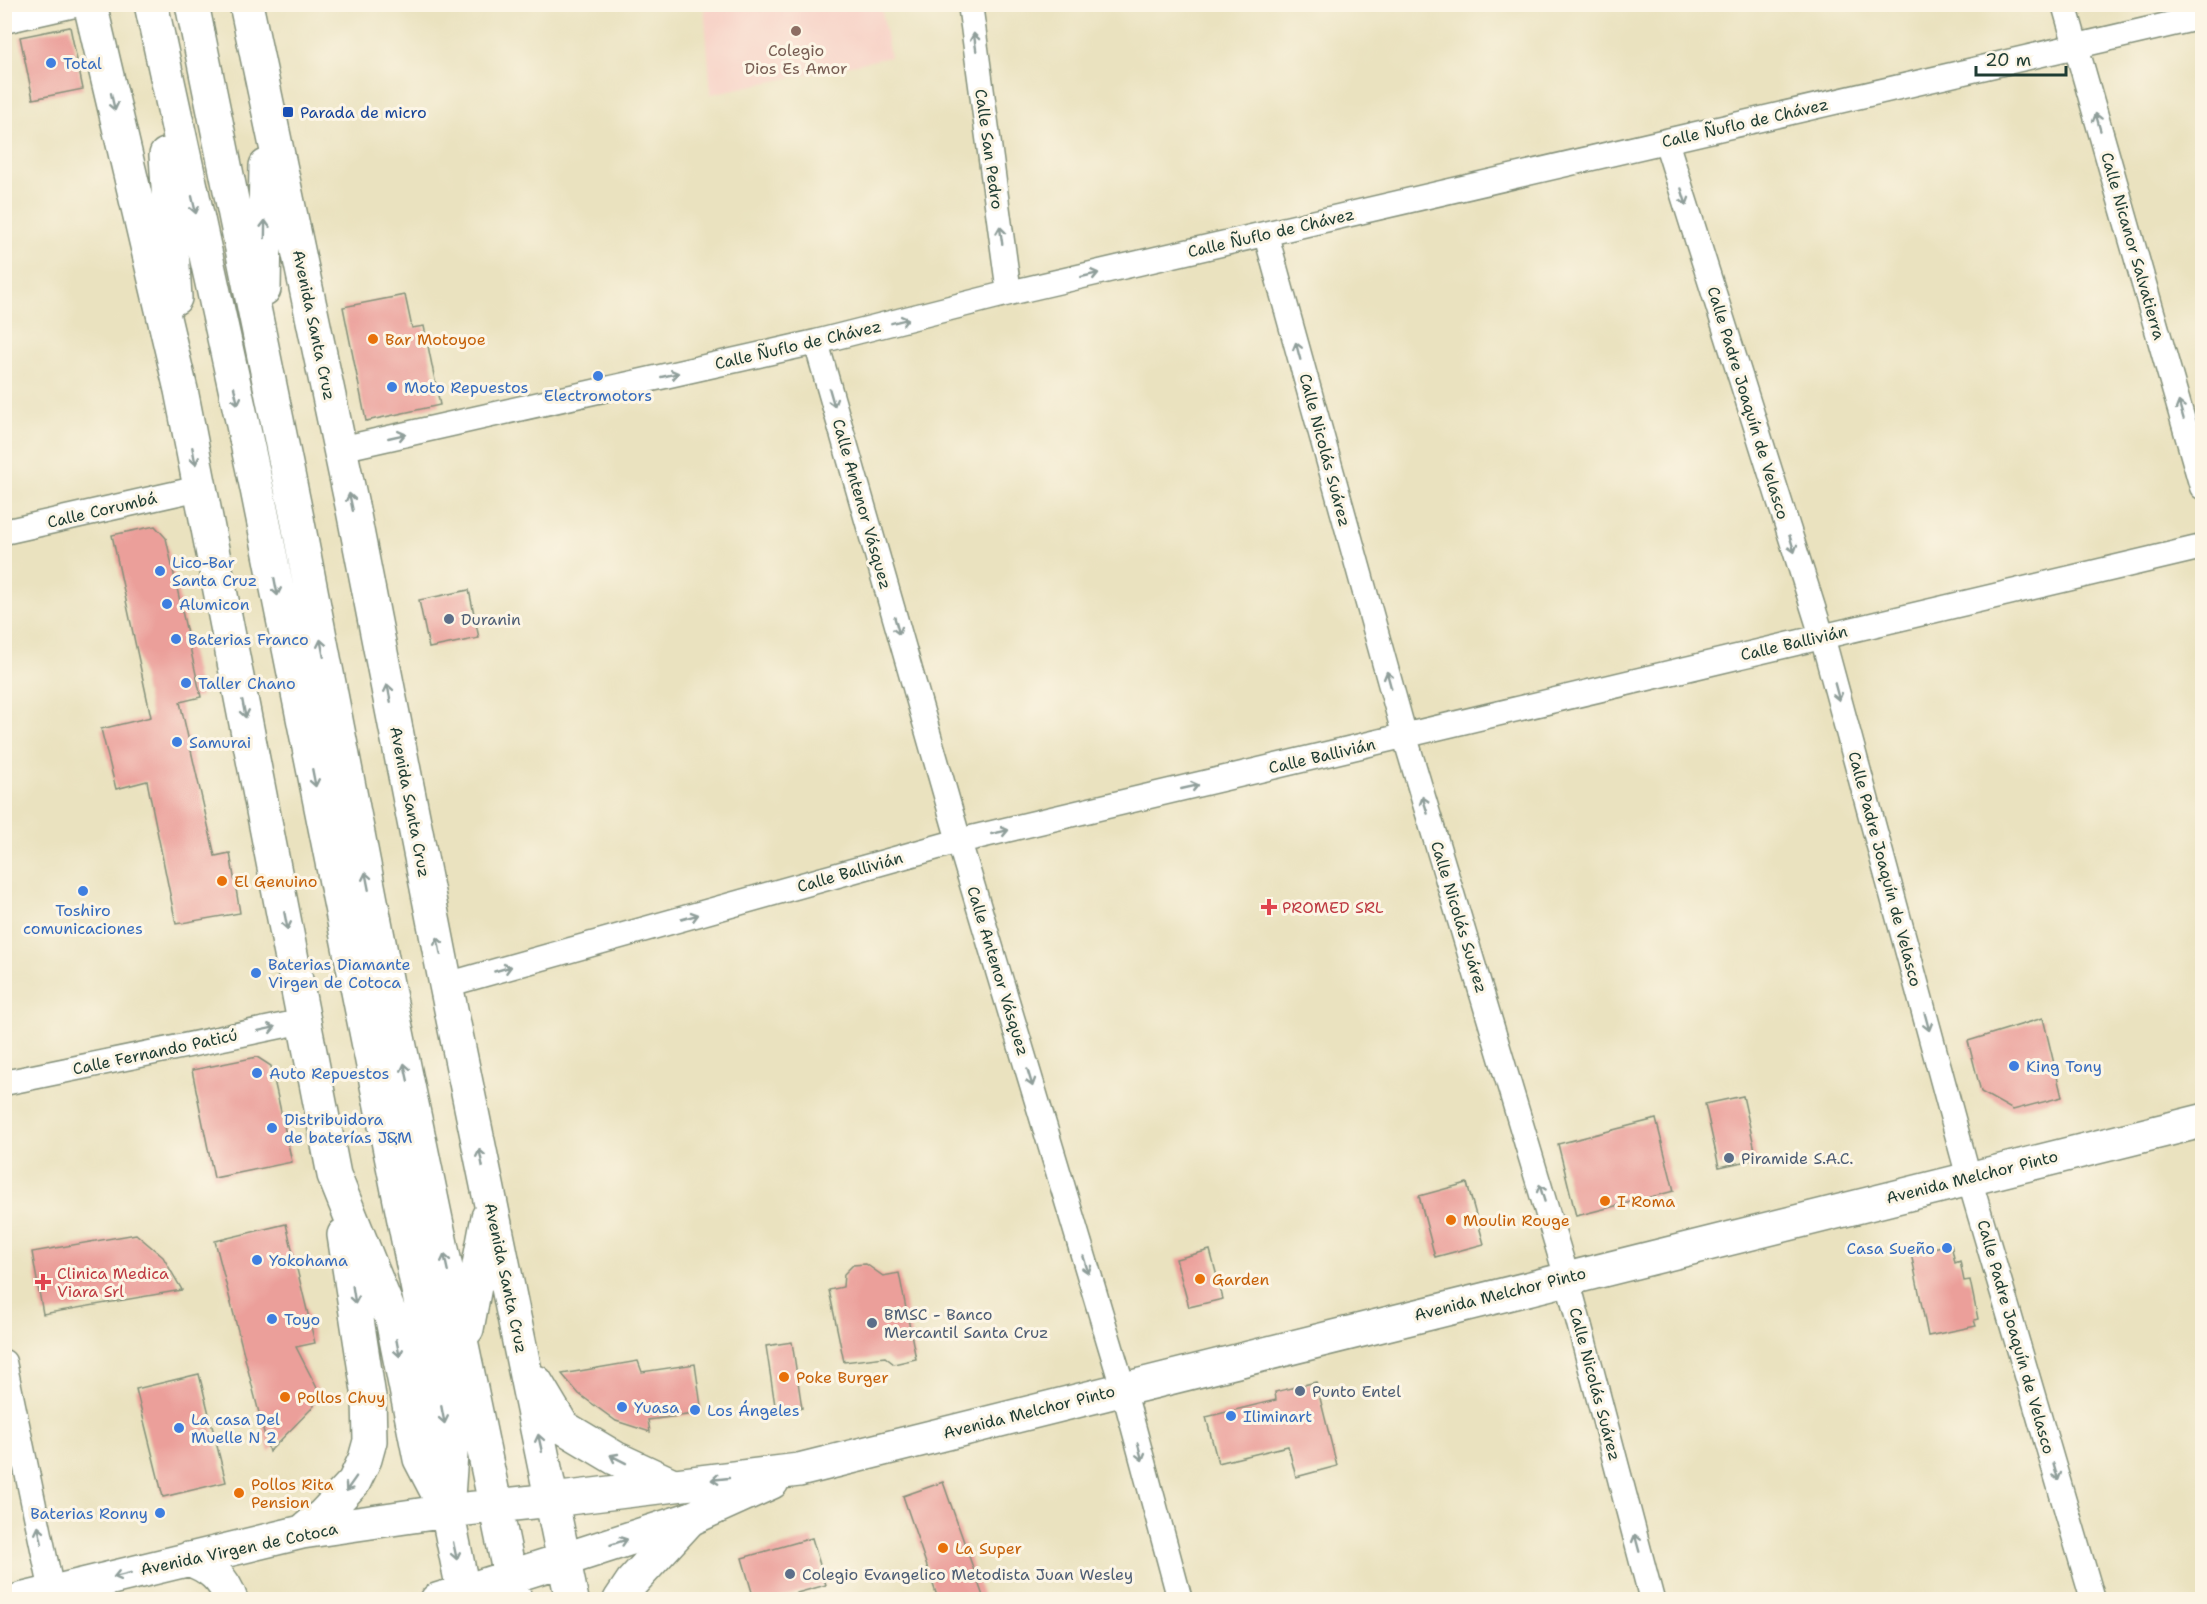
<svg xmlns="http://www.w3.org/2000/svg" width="2207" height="1604" font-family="'Shantell Sans',sans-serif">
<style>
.built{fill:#f7d1c6}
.building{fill:#eb9f9a}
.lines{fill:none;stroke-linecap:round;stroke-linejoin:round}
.street-casing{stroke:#84907a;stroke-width:27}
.secondary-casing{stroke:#84907a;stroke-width:36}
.primary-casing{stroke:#84907a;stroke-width:36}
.street{stroke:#fff;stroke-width:24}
.secondary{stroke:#fff;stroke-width:33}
.primary{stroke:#fff;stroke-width:33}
.oneway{stroke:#8f9e9a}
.education-dot{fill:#8d6e63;stroke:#fcf5e5;stroke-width:2}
.shop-dot{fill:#3f7fe0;stroke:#fcf5e5;stroke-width:2}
.transit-dot{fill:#1a4fb4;stroke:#fcf5e5;stroke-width:2}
.food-dot{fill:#e8710a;stroke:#fcf5e5;stroke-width:2}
.service-dot{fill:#5c6f8a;stroke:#fcf5e5;stroke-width:2}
.health-dot{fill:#e0444e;stroke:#fcf5e5;stroke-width:2}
.labels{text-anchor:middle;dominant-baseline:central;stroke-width:6;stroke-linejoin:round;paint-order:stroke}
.education-label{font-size:16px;fill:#785e54;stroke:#fcf5e5}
.shop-label{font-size:16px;fill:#366cbe;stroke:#fcf5e5;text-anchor:start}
.transit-label{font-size:16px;fill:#164399;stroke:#fcf5e5;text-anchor:start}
.street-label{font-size:16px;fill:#1f3d34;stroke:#fcf5e5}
.food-label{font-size:16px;fill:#c56008;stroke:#fcf5e5;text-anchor:start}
.service-label{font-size:16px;fill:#4e5e75;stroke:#fcf5e5;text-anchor:start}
.health-label{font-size:16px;fill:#be3a42;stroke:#fcf5e5;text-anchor:start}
</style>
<rect width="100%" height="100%" fill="#fcf5e5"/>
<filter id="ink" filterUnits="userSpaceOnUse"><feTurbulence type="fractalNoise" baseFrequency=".0167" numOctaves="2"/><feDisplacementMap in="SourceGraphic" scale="12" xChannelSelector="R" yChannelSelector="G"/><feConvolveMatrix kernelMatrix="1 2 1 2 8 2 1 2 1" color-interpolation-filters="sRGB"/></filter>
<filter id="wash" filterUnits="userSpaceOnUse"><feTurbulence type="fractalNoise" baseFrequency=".008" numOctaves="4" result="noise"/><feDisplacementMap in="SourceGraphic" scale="24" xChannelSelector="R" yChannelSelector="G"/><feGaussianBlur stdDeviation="1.35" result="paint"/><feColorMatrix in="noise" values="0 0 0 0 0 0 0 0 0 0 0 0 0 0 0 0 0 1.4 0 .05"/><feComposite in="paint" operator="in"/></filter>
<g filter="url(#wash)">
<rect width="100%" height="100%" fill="#eae2bf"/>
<path class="built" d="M 704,5 L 881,5 L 890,57 L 711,94 Z"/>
<g id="blocks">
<path class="building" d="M 70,27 L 83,89 L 33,99 L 20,37 Z
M 405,295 L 412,328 L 424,326 L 440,405 L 366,421 L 343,307 Z
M 155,526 L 166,538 L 201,697 L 180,702 L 215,856 L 230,853 L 240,913 L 176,924 L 147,781 L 116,789 L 101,729 L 151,717 L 112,535 Z
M 469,590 L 479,638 L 429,648 L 419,600 Z
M 2043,1018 L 2062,1097 L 2013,1110 L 1981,1092 L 1968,1041 Z
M 257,1057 L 271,1066 L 292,1162 L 214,1178 L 192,1070 Z
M 1743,1096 L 1757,1159 L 1719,1167 L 1705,1104 Z
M 1656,1119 L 1674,1191 L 1576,1216 L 1558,1144 Z
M 1467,1183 L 1484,1244 L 1435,1257 L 1419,1196 Z
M 286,1224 L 315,1343 L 296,1347 L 317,1388 L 314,1406 L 269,1452 L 215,1241 Z
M 136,1234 L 163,1257 L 182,1290 L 43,1314 L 32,1252 Z
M 1951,1244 L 1955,1263 L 1960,1261 L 1964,1281 L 1970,1280 L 1978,1319 L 1974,1320 L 1976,1326 L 1928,1336 L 1911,1253 Z
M 1210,1250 L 1223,1299 L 1189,1307 L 1176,1259 Z
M 866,1264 L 883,1276 L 899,1273 L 916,1359 L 894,1364 L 885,1357 L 844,1362 L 829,1290 L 843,1287 L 844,1274 L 853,1265 Z
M 792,1342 L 802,1408 L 776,1412 L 766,1346 Z
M 638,1361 L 642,1372 L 695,1364 L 702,1413 L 648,1420 L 650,1432 L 616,1421 L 579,1394 L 562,1374 Z
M 199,1374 L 226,1482 L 163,1497 L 136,1389 Z
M 1316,1382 L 1337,1466 L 1296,1477 L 1288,1446 L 1218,1463 L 1206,1417 L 1276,1400 L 1275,1392 Z
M 943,1482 L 984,1599 L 938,1599 L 903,1496 Z
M 812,1538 L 826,1585 L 775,1599 L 754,1599 L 742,1558 Z"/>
</g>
</g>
<g filter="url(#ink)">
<use href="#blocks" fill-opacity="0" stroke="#84907a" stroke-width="1.5"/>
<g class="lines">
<defs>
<path id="street" d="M 970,4 L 1009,293
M 2064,4 L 2202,487
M 4,21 L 79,4
M 1666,141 L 1822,636 L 1969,1178 L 2093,1600
M 1266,235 L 1405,737 L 1567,1278 L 1652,1600
M 816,342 L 959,841 L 1123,1388 L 1180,1600
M 340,449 L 816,342 L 1009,293 L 2202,17
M 4,532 L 200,488
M 446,985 L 959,841 L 2202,547
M 4,1083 L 305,1021
M 4,1362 L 52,1592"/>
<path id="secondary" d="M 552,1500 L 799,1470 L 2202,1121
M 563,1560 L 690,1519 L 772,1482"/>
<path id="primary" d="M 90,4 L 181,390 L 334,1175 L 392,1319 L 420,1459 L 447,1511
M 151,4 L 257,489 L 451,1454 L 447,1511 L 465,1600
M 192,4 L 297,518 L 388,989 L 515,1600
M 246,4 L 353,510 L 446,985 L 572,1600
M 166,155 L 175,298
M 264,289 L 266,166
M 467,1329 L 488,1217
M 536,1382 L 563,1427 L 615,1458 L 671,1484
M 302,1532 L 323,1515 L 354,1482 L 365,1459 L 370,1441 L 369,1397 L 344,1235
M 188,1559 C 209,1566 224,1578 231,1600
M 20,1600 L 302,1532 L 447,1511 L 552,1500
M 437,1600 L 563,1560
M 620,1600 L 632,1582 L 690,1519"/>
</defs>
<use href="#street" class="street-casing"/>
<use href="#secondary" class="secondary-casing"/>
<use href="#primary" class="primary-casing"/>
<use href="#street" class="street"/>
<use href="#secondary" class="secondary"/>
<use href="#primary" class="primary"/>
</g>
<defs><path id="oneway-shaft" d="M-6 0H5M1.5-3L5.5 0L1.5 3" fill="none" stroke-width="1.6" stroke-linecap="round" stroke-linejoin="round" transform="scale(1.5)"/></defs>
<g class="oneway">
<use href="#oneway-shaft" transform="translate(975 42) rotate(-98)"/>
<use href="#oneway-shaft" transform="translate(113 102) rotate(77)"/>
<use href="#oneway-shaft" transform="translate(2098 122) rotate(-106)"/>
<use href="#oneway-shaft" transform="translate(1684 197) rotate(73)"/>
<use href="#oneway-shaft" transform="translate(194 205) rotate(77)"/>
<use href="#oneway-shaft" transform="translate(265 229) rotate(-89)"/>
<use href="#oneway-shaft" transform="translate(1001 235) rotate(-98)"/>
<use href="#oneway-shaft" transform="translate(1090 275) rotate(-13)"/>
<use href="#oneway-shaft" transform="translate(900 321) rotate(-14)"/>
<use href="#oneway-shaft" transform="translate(1298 351) rotate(-105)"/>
<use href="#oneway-shaft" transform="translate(670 375) rotate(-13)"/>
<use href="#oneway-shaft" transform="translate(236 396) rotate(77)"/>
<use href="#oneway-shaft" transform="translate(832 398) rotate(74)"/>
<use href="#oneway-shaft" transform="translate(2181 410) rotate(-106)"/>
<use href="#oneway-shaft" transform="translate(397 436) rotate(-13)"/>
<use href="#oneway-shaft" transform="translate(194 456) rotate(79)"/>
<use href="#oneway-shaft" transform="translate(351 502) rotate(-102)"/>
<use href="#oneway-shaft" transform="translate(1792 544) rotate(73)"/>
<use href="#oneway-shaft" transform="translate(276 587) rotate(79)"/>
<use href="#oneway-shaft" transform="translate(897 626) rotate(74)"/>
<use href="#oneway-shaft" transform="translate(322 648) rotate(-101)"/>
<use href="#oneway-shaft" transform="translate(1389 680) rotate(-105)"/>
<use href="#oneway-shaft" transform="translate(1837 692) rotate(75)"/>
<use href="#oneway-shaft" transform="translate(389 693) rotate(-101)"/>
<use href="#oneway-shaft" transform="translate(244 709) rotate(79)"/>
<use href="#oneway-shaft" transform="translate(314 778) rotate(79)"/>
<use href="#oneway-shaft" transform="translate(1190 787) rotate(-13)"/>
<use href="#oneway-shaft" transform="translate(1425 805) rotate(-107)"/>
<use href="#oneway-shaft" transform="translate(1000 832) rotate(-13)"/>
<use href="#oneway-shaft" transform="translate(367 881) rotate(-101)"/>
<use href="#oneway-shaft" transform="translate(690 917) rotate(-16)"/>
<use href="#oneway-shaft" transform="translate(286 921) rotate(79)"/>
<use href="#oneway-shaft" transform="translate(439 946) rotate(-101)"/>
<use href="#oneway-shaft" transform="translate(503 969) rotate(-16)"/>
<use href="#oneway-shaft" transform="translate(1927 1022) rotate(75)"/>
<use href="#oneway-shaft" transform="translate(267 1029) rotate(-12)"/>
<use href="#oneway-shaft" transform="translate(406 1072) rotate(-102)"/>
<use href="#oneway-shaft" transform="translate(1030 1078) rotate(73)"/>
<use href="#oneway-shaft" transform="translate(481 1158) rotate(-101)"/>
<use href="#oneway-shaft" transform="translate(1542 1193) rotate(-107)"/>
<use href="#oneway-shaft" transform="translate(446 1263) rotate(-102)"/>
<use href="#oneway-shaft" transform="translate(1086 1265) rotate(73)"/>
<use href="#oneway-shaft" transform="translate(354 1295) rotate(81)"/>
<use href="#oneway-shaft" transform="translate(398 1348) rotate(79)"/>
<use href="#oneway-shaft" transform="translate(443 1415) rotate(79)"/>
<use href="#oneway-shaft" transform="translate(540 1443) rotate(-102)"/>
<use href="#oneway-shaft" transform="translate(1140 1452) rotate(75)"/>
<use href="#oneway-shaft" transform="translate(618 1459) rotate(-153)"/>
<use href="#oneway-shaft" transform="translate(2056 1472) rotate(74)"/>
<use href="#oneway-shaft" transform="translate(720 1479) rotate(174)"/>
<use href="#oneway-shaft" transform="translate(351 1484) rotate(125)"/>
<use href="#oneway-shaft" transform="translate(40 1535) rotate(-102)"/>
<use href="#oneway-shaft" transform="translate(619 1542) rotate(-18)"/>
<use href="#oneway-shaft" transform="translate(1637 1543) rotate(-105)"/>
<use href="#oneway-shaft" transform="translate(455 1551) rotate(78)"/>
<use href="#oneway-shaft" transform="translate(122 1575) rotate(166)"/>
</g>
</g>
<circle class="education-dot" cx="796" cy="31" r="6"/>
<g class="shop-dot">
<circle cx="51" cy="63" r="6"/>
<circle cx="598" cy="376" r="6"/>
<circle cx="392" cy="387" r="6"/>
<circle cx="160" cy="571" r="6"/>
<circle cx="167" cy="604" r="6"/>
<circle cx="176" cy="639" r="6"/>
<circle cx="186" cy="683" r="6"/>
<circle cx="177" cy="742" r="6"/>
<circle cx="83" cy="891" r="6"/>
<circle cx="256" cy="973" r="6"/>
<circle cx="2014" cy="1066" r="6"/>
<circle cx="257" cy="1073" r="6"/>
<circle cx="272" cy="1128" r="6"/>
<circle cx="1947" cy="1248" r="6"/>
<circle cx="257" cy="1260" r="6"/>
<circle cx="272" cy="1319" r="6"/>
<circle cx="622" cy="1407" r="6"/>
<circle cx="695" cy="1410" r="6"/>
<circle cx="1231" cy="1416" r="6"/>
<circle cx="179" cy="1428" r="6"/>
<circle cx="160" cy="1513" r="6"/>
</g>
<rect class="transit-dot" x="282" y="106" width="12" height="12" rx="3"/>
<g class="food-dot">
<circle cx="373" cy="339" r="6"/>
<circle cx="222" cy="881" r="6"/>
<circle cx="1605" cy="1201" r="6"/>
<circle cx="1451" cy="1220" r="6"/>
<circle cx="1200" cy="1279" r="6"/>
<circle cx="784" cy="1377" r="6"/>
<circle cx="285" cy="1397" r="6"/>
<circle cx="239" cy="1493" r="6"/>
<circle cx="943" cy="1548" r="6"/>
</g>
<g class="service-dot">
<circle cx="449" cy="619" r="6"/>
<circle cx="1729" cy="1158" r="6"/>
<circle cx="872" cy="1323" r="6"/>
<circle cx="1300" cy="1391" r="6"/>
<circle cx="790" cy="1574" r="6"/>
</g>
<g class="health-dot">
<path d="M1266 898h6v6h6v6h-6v6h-6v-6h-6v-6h6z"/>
<path d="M40 1273h6v6h6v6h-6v6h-6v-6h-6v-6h6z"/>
</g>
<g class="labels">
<g class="education-label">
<text x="796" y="50">Colegio<tspan x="796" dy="18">Dios Es Amor</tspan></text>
</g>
<g class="shop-label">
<text x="63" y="63">Total</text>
<text x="404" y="387">Moto Repuestos</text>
<text x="598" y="395" text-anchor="middle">Electromotors</text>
<text x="172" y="562">Lico-Bar<tspan x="172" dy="18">Santa Cruz</tspan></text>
<text x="179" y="604">Alumicon</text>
<text x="188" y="639">Baterias Franco</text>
<text x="198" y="683">Taller Chano</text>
<text x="189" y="742">Samurai</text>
<text x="83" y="910" text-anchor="middle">Toshiro<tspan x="83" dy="18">comunicaciones</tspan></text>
<text x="268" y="964">Baterias Diamante<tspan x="268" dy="18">Virgen de Cotoca</tspan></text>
<text x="2026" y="1066">King Tony</text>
<text x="269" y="1073">Auto Repuestos</text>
<text x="284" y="1119">Distribuidora<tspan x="284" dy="18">de baterías J&amp;M</tspan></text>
<text x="1935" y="1248" text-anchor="end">Casa Sueño</text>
<text x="269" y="1260">Yokohama</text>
<text x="284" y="1319">Toyo</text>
<text x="634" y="1407">Yuasa</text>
<text x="707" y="1410">Los Ángeles</text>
<text x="1243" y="1416">Iliminart</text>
<text x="191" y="1419">La casa Del<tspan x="191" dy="18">Muelle N 2</tspan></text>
<text x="148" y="1513" text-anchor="end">Baterias Ronny</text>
</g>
<g class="transit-label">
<text x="300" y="112">Parada de micro</text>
</g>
<g class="street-label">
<text transform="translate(1745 123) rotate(-13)">Calle Ñuflo de Chávez</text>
<text transform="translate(989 149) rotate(82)">Calle San Pedro</text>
<text transform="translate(1271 233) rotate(-13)">Calle Ñuflo de Chávez</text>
<text transform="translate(2133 246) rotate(74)">Calle Nicanor Salvatierra</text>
<text transform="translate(314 325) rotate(78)">Avenida Santa Cruz</text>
<text transform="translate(798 345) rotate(-13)">Calle Ñuflo de Chávez</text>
<text transform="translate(1748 403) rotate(73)">Calle Padre Joaquín de Velasco</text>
<text transform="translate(1325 450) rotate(75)">Calle Nicolás Suárez</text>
<text transform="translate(862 504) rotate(74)">Calle Antenor Vásquez</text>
<text transform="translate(102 510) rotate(-13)">Calle Corumbá</text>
<text transform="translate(1794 643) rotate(-13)">Calle Ballivián</text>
<text transform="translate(1322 756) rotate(-13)">Calle Ballivián</text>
<text transform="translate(410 802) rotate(79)">Avenida Santa Cruz</text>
<text transform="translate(1885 869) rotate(75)">Calle Padre Joaquín de Velasco</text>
<text transform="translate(850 872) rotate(-16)">Calle Ballivián</text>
<text transform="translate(1459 917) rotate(73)">Calle Nicolás Suárez</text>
<text transform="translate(998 971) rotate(73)">Calle Antenor Vásquez</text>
<text transform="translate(155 1052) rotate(-12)">Calle Fernando Paticú</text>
<text transform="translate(1972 1177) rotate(-14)">Avenida Melchor Pinto</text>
<text transform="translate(506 1278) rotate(78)">Avenida Santa Cruz</text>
<text transform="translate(1500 1294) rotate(-14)">Avenida Melchor Pinto</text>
<text transform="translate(2016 1337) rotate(74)">Calle Padre Joaquín de Velasco</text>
<text transform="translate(1595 1384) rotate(75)">Calle Nicolás Suárez</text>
<text transform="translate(1029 1412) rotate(-14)">Avenida Melchor Pinto</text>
<text transform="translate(239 1549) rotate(-12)">Avenida Virgen de Cotoca</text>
</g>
<g class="food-label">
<text x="385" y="339">Bar Motoyoe</text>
<text x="234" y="881">El Genuino</text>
<text x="1617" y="1201">I Roma</text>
<text x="1463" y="1220">Moulin Rouge</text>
<text x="1212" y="1279">Garden</text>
<text x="796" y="1377">Poke Burger</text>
<text x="297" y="1397">Pollos Chuy</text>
<text x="251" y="1484">Pollos Rita<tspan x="251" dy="18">Pension</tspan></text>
<text x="955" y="1548">La Super</text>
</g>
<g class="service-label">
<text x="461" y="619">Duranin</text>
<text x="1741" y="1158">Piramide S.A.C.</text>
<text x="884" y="1314">BMSC - Banco<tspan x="884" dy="18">Mercantil Santa Cruz</tspan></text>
<text x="1312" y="1391">Punto Entel</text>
<text x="802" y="1574">Colegio Evangelico Metodista Juan Wesley</text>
</g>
<g class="health-label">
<text x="1282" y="907">PROMED SRL</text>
<text x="57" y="1273">Clinica Medica<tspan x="57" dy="18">Viara Srl</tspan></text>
</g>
</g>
<rect width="2207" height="1604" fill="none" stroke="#fcf5e5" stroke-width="24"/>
<path d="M1976 66v9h90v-9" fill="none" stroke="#1f3d34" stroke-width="3"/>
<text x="1985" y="66" font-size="18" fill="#1f3d34" stroke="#fcf5e5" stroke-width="4.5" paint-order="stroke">20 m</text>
</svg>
